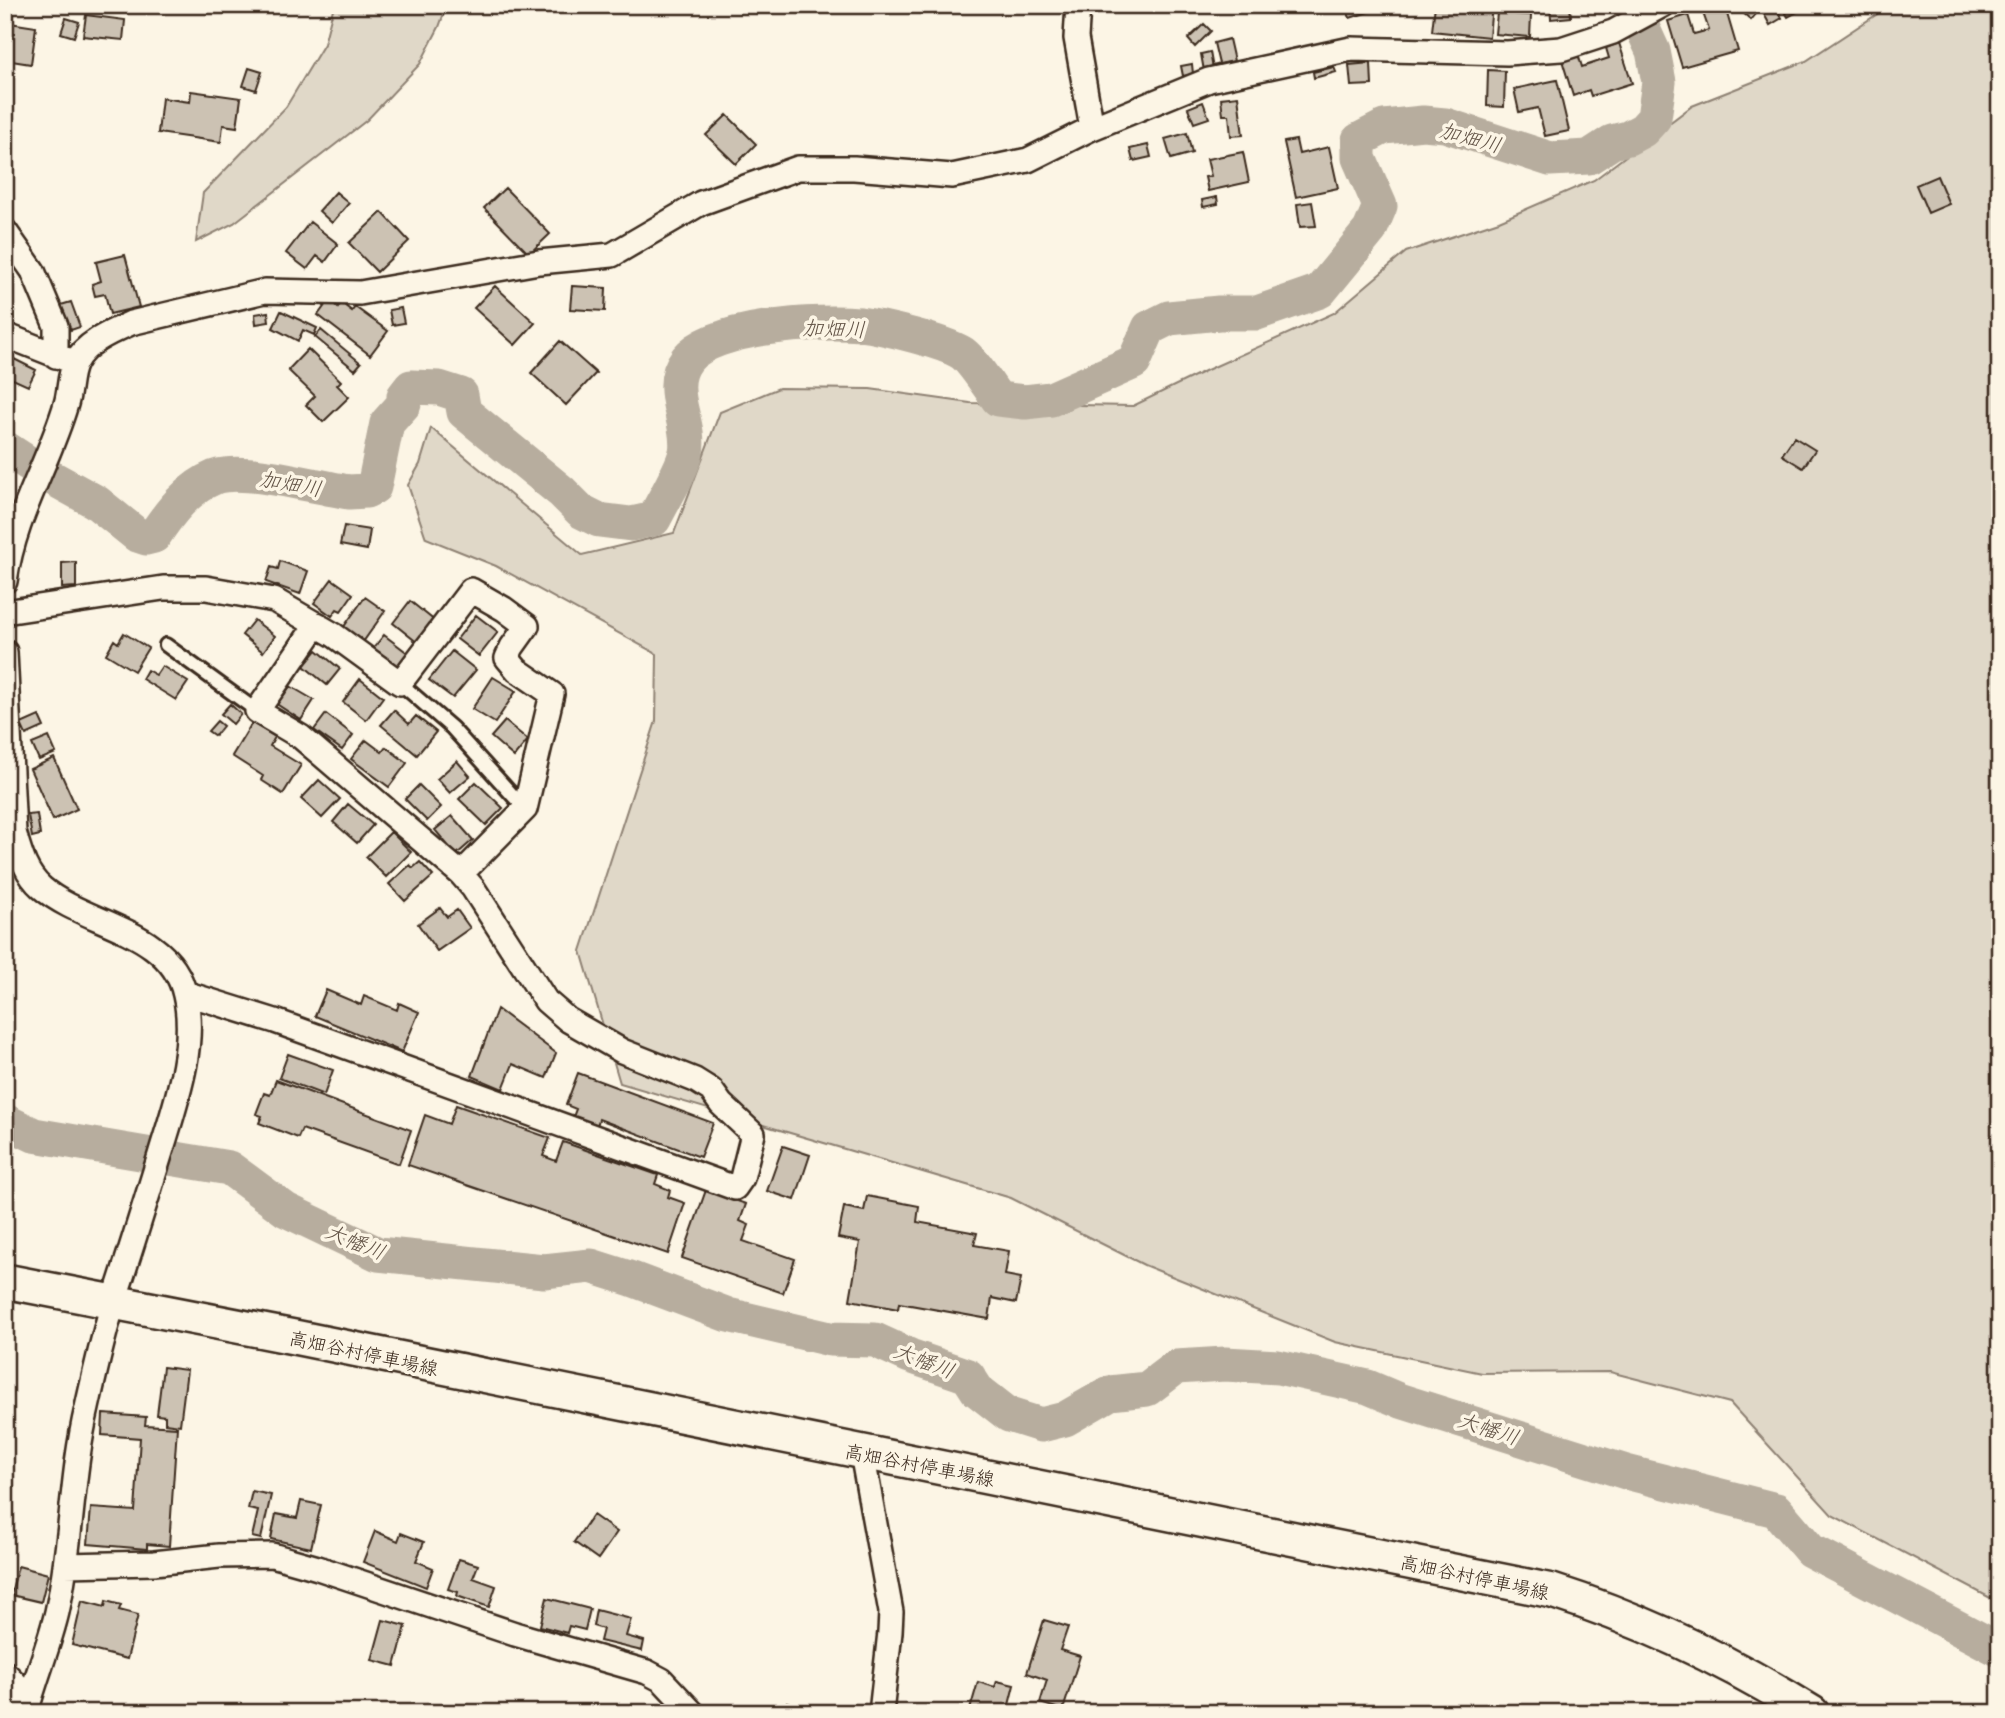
<svg xmlns="http://www.w3.org/2000/svg" width="2005" height="1718" font-family="'Playpen Sans','Klee One',sans-serif">
<style>
.green{fill:#e0d8c8;stroke:#8e8173;stroke-width:2}
.lines{fill:none;stroke-linecap:round;stroke-linejoin:round}
.river{stroke:#b7ad9e;stroke-width:35}
.building{fill:#ccc2b3;stroke:#3b2a1e;stroke-width:2}
.lane-casing{stroke:#3b2a1e;stroke-width:18}
.street-casing{stroke:#3b2a1e;stroke-width:28}
.secondary-casing{stroke:#3b2a1e;stroke-width:38}
.lane{stroke:#fcf5e5;stroke-width:12}
.street{stroke:#fcf5e5;stroke-width:23}
.secondary{stroke:#fcf5e5;stroke-width:33}
.labels{text-anchor:middle;dominant-baseline:central;stroke-width:7;stroke-linejoin:round;paint-order:stroke}
.street-label{font-size:19px;fill:#3b2a1e;stroke:#fcf5e5}
.water-label{font-size:21px;font-style:italic;fill:#605144;stroke:#fcf5e5}
</style>
<rect width="100%" height="100%" fill="#fcf5e5"/>
<filter id="ink" filterUnits="userSpaceOnUse"><feTurbulence type="fractalNoise" baseFrequency=".0143" numOctaves="2"/><feDisplacementMap in="SourceGraphic" scale="14" xChannelSelector="R" yChannelSelector="G"/><feConvolveMatrix kernelMatrix="1 2 1 2 8 2 1 2 1" color-interpolation-filters="sRGB"/></filter>
<g filter="url(#ink)">
<path class="green" d="M 334,5 L 447,5 L 439,27 L 420,64 L 367,120 L 234,223 L 196,242 L 203,193 L 286,107 L 324,44 Z
M 1891,5 L 2000,5 L 2000,1603 L 1832,1515 L 1730,1403 L 1610,1372 L 1482,1373 L 1335,1342 L 1144,1265 L 1011,1198 L 620,1083 L 581,951 L 656,721 L 657,654 L 496,566 L 426,538 L 408,485 L 420,464 L 431,428 L 582,555 L 674,533 L 720,412 L 779,388 L 870,389 L 970,403 L 1133,406 L 1207,370 L 1334,313 L 1406,252 L 1499,221 L 1594,180 L 1692,106 L 1806,61 Z"/>
<g class="lines">
<path class="river" d="M 5,448 L 45,474 L 96,502 L 137,535 L 146,538 L 154,536 C 169,513 188,488 215,477 C 245,467 316,487 349,492 L 366,491 L 374,487 L 387,423 L 404,404 L 404,396 L 411,387 L 439,388 L 461,395 L 464,412 L 562,492 L 581,511 L 599,520 L 631,524 L 654,519 C 662,503 683,468 686,452 C 692,422 664,389 687,359 C 713,326 819,320 860,324 C 883,327 942,341 962,353 C 973,361 989,387 998,399 L 1025,402 L 1051,399 L 1134,362 L 1149,328 L 1169,318 L 1219,313 L 1257,313 L 1320,291 L 1370,230 L 1380,206 L 1359,158 L 1359,140 L 1384,127 L 1423,123 L 1445,125 L 1550,159 L 1589,157 L 1612,142 L 1628,138 L 1643,130 L 1654,118 L 1659,82 L 1653,51 L 1632,5
M 5,1121 L 34,1135 L 229,1168 L 286,1210 L 378,1254 L 544,1271 L 591,1266 L 632,1279 L 728,1315 L 830,1339 L 875,1340 L 910,1356 L 968,1376 L 977,1390 L 1009,1415 L 1041,1425 L 1065,1419 L 1110,1393 L 1147,1389 L 1176,1367 L 1225,1364 L 1278,1367 L 1368,1387 L 1401,1401 L 1626,1472 L 1776,1510 L 1810,1550 L 2000,1650"/>
</g>
<path class="building" d="M 1345,5 L 1390,5 L 1350,18 Z
M 1435,5 L 1492,5 L 1489,37 L 1432,31 Z
M 1550,5 L 1570,5 L 1571,17 L 1551,19 Z
M 1745,5 L 1756,14 L 1751,20 L 1740,10 Z
M 1759,5 L 1796,5 L 1799,11 L 1788,17 L 1783,8 L 1778,11 L 1782,18 L 1770,25 Z
M 1725,7 L 1738,51 L 1682,67 L 1668,21 L 1688,15 L 1694,34 L 1709,30 L 1703,13 Z
M 1497,13 L 1531,15 L 1530,37 L 1495,34 Z
M 86,15 L 125,20 L 123,40 L 83,36 Z
M 66,18 L 79,22 L 74,37 L 61,33 Z
M 10,23 L 36,27 L 31,64 L 5,60 Z
M 1204,24 L 1211,31 L 1195,47 L 1188,39 Z
M 1229,39 L 1234,61 L 1219,64 L 1214,43 Z
M 1619,43 L 1632,83 L 1591,96 L 1589,90 L 1573,96 L 1562,60 L 1578,54 L 1582,67 L 1609,58 L 1606,48 Z
M 1210,52 L 1213,69 L 1204,71 L 1201,54 Z
M 1371,63 L 1372,85 L 1351,86 L 1349,65 Z
M 1192,64 L 1193,74 L 1183,76 L 1181,66 Z
M 1334,67 L 1336,72 L 1314,78 L 1313,72 Z
M 249,68 L 262,72 L 256,90 L 243,86 Z
M 1488,70 L 1505,71 L 1504,107 L 1487,106 Z
M 1557,80 L 1569,131 L 1545,136 L 1538,108 L 1519,112 L 1514,89 Z
M 191,91 L 241,98 L 237,127 L 223,125 L 221,142 L 158,133 L 162,98 L 190,102 Z
M 1238,96 L 1243,135 L 1231,136 L 1229,115 L 1223,115 L 1221,98 Z
M 1203,102 L 1209,118 L 1194,123 L 1188,108 Z
M 727,115 L 756,144 L 736,164 L 706,135 Z
M 1187,133 L 1192,153 L 1171,159 L 1165,139 Z
M 1296,140 L 1299,154 L 1329,147 L 1338,188 L 1296,197 L 1284,142 Z
M 1148,145 L 1151,157 L 1133,161 L 1130,149 Z
M 1243,152 L 1249,182 L 1208,191 L 1205,177 L 1211,176 L 1207,159 Z
M 1937,176 L 1949,204 L 1928,213 L 1916,185 Z
M 505,188 L 550,234 L 529,254 L 484,208 Z
M 336,192 L 349,203 L 332,223 L 319,211 Z
M 1217,197 L 1218,204 L 1203,207 L 1202,200 Z
M 1312,202 L 1316,226 L 1300,227 L 1297,204 Z
M 382,212 L 409,241 L 377,272 L 349,243 Z
M 310,222 L 338,244 L 325,262 L 317,256 L 307,269 L 286,253 Z
M 125,255 L 139,307 L 110,314 L 105,294 L 95,296 L 92,284 L 101,281 L 96,262 Z
M 495,286 L 535,323 L 515,345 L 474,308 Z
M 572,286 L 606,288 L 605,311 L 570,309 Z
M 329,300 L 338,308 L 341,303 L 352,311 L 355,307 L 388,331 L 370,355 L 318,315 Z
M 71,302 L 80,327 L 71,330 L 61,305 Z
M 401,308 L 404,323 L 392,325 L 389,310 Z
M 281,311 L 317,328 L 314,335 L 303,330 L 298,341 L 273,328 Z
M 268,312 L 269,322 L 256,324 L 255,314 Z
M 321,330 L 361,363 L 355,370 L 315,337 Z
M 560,341 L 596,373 L 566,405 L 531,373 Z
M 308,349 L 341,381 L 337,385 L 349,397 L 323,422 L 306,405 L 315,396 L 288,370 Z
M 14,359 L 36,370 L 28,386 L 6,376 Z
M 1794,437 L 1815,450 L 1803,468 L 1782,455 Z
M 344,526 L 370,530 L 367,550 L 340,545 Z
M 280,561 L 308,571 L 300,594 L 266,582 L 271,567 L 278,569 Z
M 76,562 L 76,587 L 62,588 L 62,563 Z
M 332,579 L 353,594 L 341,611 L 337,609 L 332,616 L 314,603 Z
M 365,597 L 385,611 L 363,642 L 343,628 Z
M 410,601 L 436,622 L 418,643 L 393,623 Z
M 476,615 L 498,632 L 479,656 L 457,639 Z
M 254,620 L 275,636 L 263,652 L 242,635 Z
M 124,633 L 148,648 L 134,671 L 106,654 L 114,640 L 118,643 Z
M 384,635 L 409,654 L 397,669 L 372,650 Z
M 317,650 L 340,669 L 327,685 L 304,666 Z
M 452,651 L 476,670 L 453,698 L 429,680 Z
M 162,666 L 188,682 L 176,700 L 142,679 L 147,670 L 156,675 Z
M 493,677 L 516,691 L 495,723 L 472,709 Z
M 360,679 L 383,697 L 366,720 L 343,702 Z
M 290,686 L 314,700 L 301,720 L 275,703 L 281,693 L 284,695 Z
M 230,704 L 241,714 L 233,724 L 221,714 Z
M 394,710 L 409,724 L 416,716 L 436,732 L 417,755 L 381,725 Z
M 326,714 L 353,735 L 342,750 L 314,730 Z
M 39,716 L 44,727 L 26,735 L 21,724 Z
M 217,721 L 223,726 L 215,736 L 208,731 Z
M 505,721 L 528,740 L 514,757 L 491,737 Z
M 252,723 L 275,737 L 270,746 L 301,765 L 283,794 L 261,780 L 263,776 L 232,756 Z
M 49,737 L 56,753 L 39,760 L 32,744 Z
M 366,740 L 382,752 L 386,747 L 407,763 L 389,787 L 351,759 Z
M 54,758 L 77,809 L 53,820 L 30,769 Z
M 457,761 L 470,776 L 450,793 L 437,779 Z
M 319,780 L 340,799 L 322,818 L 301,799 Z
M 476,782 L 503,808 L 486,825 L 459,799 Z
M 419,785 L 441,807 L 427,821 L 405,799 Z
M 348,804 L 373,825 L 357,843 L 333,822 Z
M 37,814 L 40,835 L 32,837 L 28,815 Z
M 452,816 L 473,840 L 456,855 L 435,830 Z
M 391,832 L 411,852 L 386,877 L 366,857 Z
M 420,862 L 433,876 L 405,901 L 389,884 L 410,865 L 413,868 Z
M 440,908 L 447,917 L 457,910 L 470,928 L 437,951 L 418,924 Z
M 326,990 L 361,1005 L 364,996 L 397,1010 L 399,1003 L 419,1012 L 402,1052 L 315,1016 Z
M 497,1009 L 556,1053 L 546,1078 L 513,1064 L 503,1089 L 472,1076 Z
M 288,1054 L 333,1070 L 324,1095 L 279,1078 Z
M 578,1073 L 713,1123 L 700,1157 L 599,1119 L 597,1126 L 573,1117 L 576,1109 L 566,1105 Z
M 276,1080 L 411,1130 L 399,1164 L 302,1129 L 298,1138 L 259,1123 L 262,1116 L 256,1114 L 264,1093 L 270,1095 Z
M 456,1105 L 550,1138 L 543,1156 L 556,1161 L 563,1142 L 658,1175 L 655,1184 L 670,1190 L 668,1197 L 685,1203 L 668,1254 L 408,1165 L 425,1115 L 449,1124 Z
M 783,1146 L 810,1155 L 795,1200 L 767,1191 Z
M 706,1190 L 746,1204 L 740,1221 L 749,1225 L 743,1241 L 795,1259 L 783,1293 L 682,1258 Z
M 867,1196 L 919,1206 L 917,1222 L 977,1233 L 974,1245 L 1009,1251 L 1005,1275 L 1021,1278 L 1016,1303 L 992,1298 L 989,1319 L 899,1303 L 898,1309 L 850,1300 L 860,1242 L 838,1238 L 844,1207 L 864,1211 Z
M 163,1367 L 187,1370 L 180,1425 L 165,1423 L 165,1416 L 157,1415 Z
M 103,1414 L 146,1417 L 145,1425 L 177,1427 L 169,1546 L 147,1544 L 147,1549 L 88,1544 L 91,1508 L 135,1511 L 140,1438 L 102,1435 Z
M 252,1491 L 271,1495 L 261,1539 L 252,1537 L 258,1511 L 248,1509 Z
M 301,1501 L 321,1505 L 311,1548 L 271,1539 L 276,1514 L 297,1518 Z
M 593,1515 L 617,1532 L 598,1559 L 574,1542 Z
M 375,1531 L 398,1541 L 401,1533 L 424,1542 L 416,1561 L 433,1568 L 426,1587 L 363,1562 Z
M 459,1559 L 478,1565 L 473,1578 L 496,1586 L 489,1607 L 457,1596 L 458,1592 L 448,1589 Z
M 18,1566 L 48,1574 L 41,1602 L 11,1595 Z
M 547,1598 L 590,1609 L 585,1630 L 569,1626 L 567,1633 L 540,1626 Z
M 82,1601 L 105,1607 L 106,1601 L 121,1605 L 119,1610 L 138,1615 L 127,1659 L 72,1645 Z
M 596,1610 L 631,1619 L 626,1636 L 644,1641 L 642,1651 L 600,1641 L 603,1629 L 593,1626 Z
M 5,1613 L 12,1615 L 6,1641 L 5,1641 Z
M 383,1620 L 406,1626 L 395,1666 L 372,1660 Z
M 1044,1620 L 1068,1627 L 1060,1650 L 1080,1656 L 1063,1710 L 1040,1703 L 1047,1680 L 1027,1673 Z
M 997,1681 L 1014,1685 L 1007,1713 L 969,1713 L 978,1682 L 995,1687 Z
M 787,1702 L 817,1710 L 816,1713 L 784,1713 Z"/>
<g class="lines">
<defs>
<path id="lane" d="M 166,645 L 257,711
M 400,683 L 452,728 L 525,809"/>
<path id="street" d="M 1078,5 L 1076,38 L 1092,128
M 5,231 L 33,271 L 56,326 L 56,356
M 5,335 L 68,360
M 5,581 C 14,516 48,465 66,404 C 70,392 69,374 75,363 C 84,343 113,331 131,323 L 265,291 L 360,293 L 539,262 L 612,255 L 701,203 L 798,168 L 854,168 L 952,176 L 1028,160 L 1092,128 L 1209,80 L 1351,49 L 1507,53 L 1561,49 L 1613,32 L 1663,5
M 5,612 L 163,588 L 206,588 L 274,600 L 334,635 L 400,683 L 471,590 L 504,609 L 527,626 L 512,647 L 507,658 L 517,670 L 552,694 L 525,809 L 461,874
M 5,652 L 14,832 C 20,853 25,873 42,888 C 85,925 171,929 185,995 C 197,1046 175,1105 160,1155 C 145,1204 130,1252 114,1301 C 103,1335 95,1372 87,1408 C 71,1475 72,1545 57,1612 C 49,1646 35,1679 26,1713
M 185,993 L 275,1021 L 735,1188 L 742,1178 L 753,1134 L 721,1104 L 711,1090 L 695,1080 L 622,1051 L 568,1020 L 546,1001 L 473,888 L 461,874 L 301,737 L 257,711 L 317,624
M 862,1453 L 891,1612 L 890,1632 L 881,1713
M 65,1565 L 154,1563 L 219,1556 L 272,1555 L 318,1568 L 515,1634 L 647,1672 L 662,1680 L 693,1713
M 5,1673 L 18,1686 L 29,1713"/>
<path id="secondary" d="M 5,1281 L 294,1337 L 1552,1591 C 1643,1620 1730,1662 1812,1713"/>
</defs>
<use href="#lane" class="lane-casing"/>
<use href="#street" class="street-casing"/>
<use href="#secondary" class="secondary-casing"/>
<use href="#lane" class="lane"/>
<use href="#street" class="street"/>
<use href="#secondary" class="secondary"/>
</g>
</g>
<g class="labels">
<g class="street-label">
<text transform="translate(364 1352) rotate(12)">高畑谷村停車場線</text>
<text transform="translate(920 1464) rotate(11)">高畑谷村停車場線</text>
<text transform="translate(1475 1576) rotate(12)">高畑谷村停車場線</text>
</g>
<g class="water-label">
<text transform="translate(1471 136) rotate(15)">加畑川</text>
<text transform="translate(834 327) rotate(2)">加畑川</text>
<text transform="translate(291 482) rotate(10)">加畑川</text>
<text transform="translate(356 1240) rotate(22)">大幡川</text>
<text transform="translate(925 1359) rotate(21)">大幡川</text>
<text transform="translate(1489 1427) rotate(18)">大幡川</text>
</g>
</g>
<rect width="2005" height="1718" fill="none" stroke="#fcf5e5" stroke-width="28"/>
<rect x="14" y="14" width="1977" height="1690" fill="none" stroke="#3b2a1e" stroke-width="2.5" filter="url(#ink)"/>
</svg>
